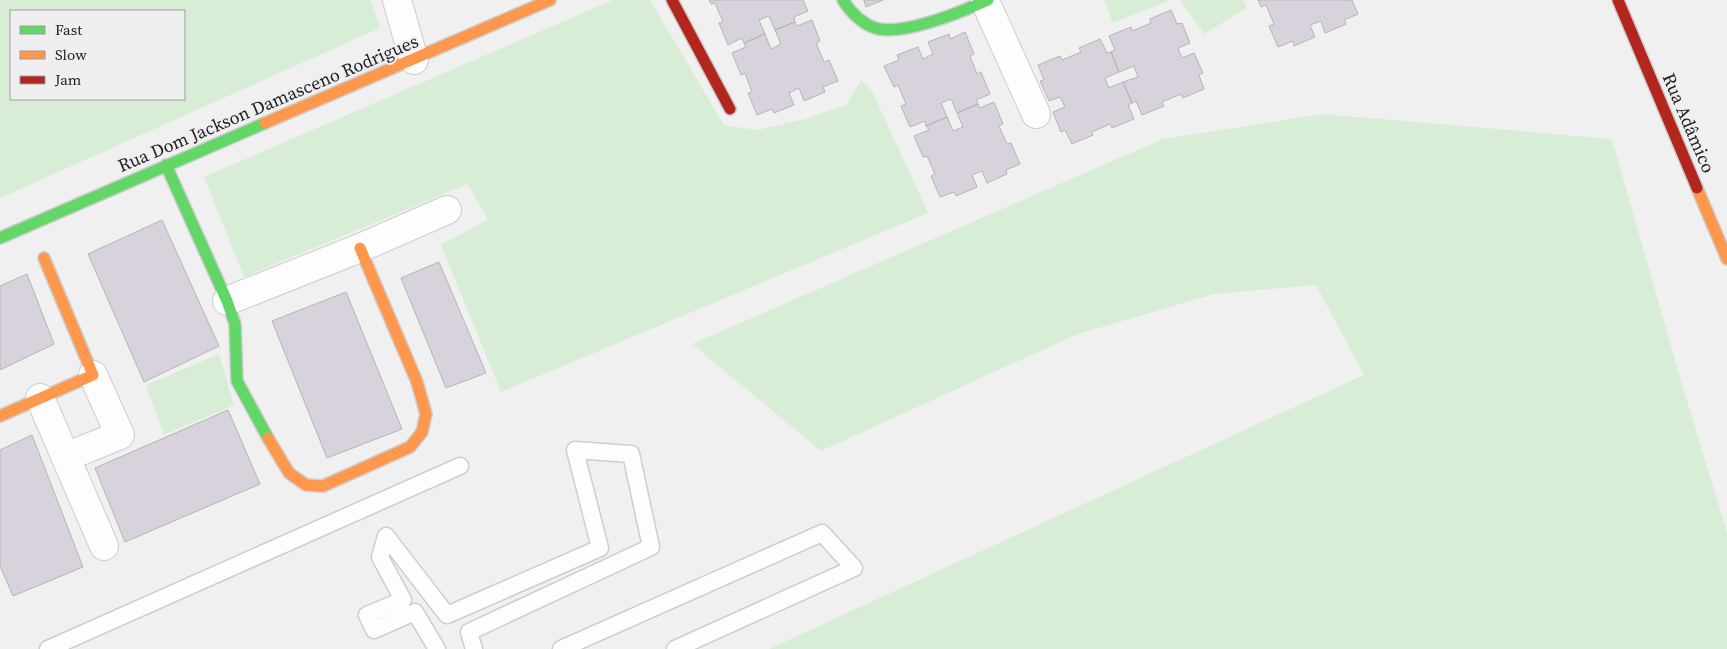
<svg xmlns="http://www.w3.org/2000/svg" width="1727" height="649" font-family="'Source Serif 4',serif">
<style>
.green{fill:#d8edd6;fill-rule:evenodd}
.building{fill:#d7d2dc;stroke:#b5b5b5}
.lines{fill:none;stroke-linecap:round;stroke-linejoin:round}
.lane-casing{stroke:#cdcdcd;stroke-width:19}
.street-casing{stroke:#cdcdcd;stroke-width:30}
.fast-casing{stroke:#cdcdcd;stroke-width:14}
.slow-casing{stroke:#cdcdcd;stroke-width:14}
.jam-casing{stroke:#cdcdcd;stroke-width:14}
.lane{stroke:#fdfdfd;stroke-width:16}
.street{stroke:#fdfdfd;stroke-width:28}
.fast{stroke:#63d668;stroke-width:11}
.slow{stroke:#ff974d;stroke-width:11}
.jam{stroke:#b3261e;stroke-width:11}
.labels{text-anchor:middle;dominant-baseline:central;stroke-width:4;stroke-linejoin:round;paint-order:stroke}
.street-label{font-size:18px;fill:#222;stroke:#efeff1}
</style>
<rect width="100%" height="100%" fill="#f0f0f0"/>
<path class="green" d="M 0,0 L 371,0 L 380,28 L 0,198 ZM 11,11 L 184,11 L 184,99 L 11,99 Z
M 613,0 L 650,0 L 724,125 L 757,130 L 805,119 L 846,105 L 861,80 L 872,91 L 928,213 L 501,392 L 441,245 L 488,220 L 468,184 L 244,277 L 204,177 Z
M 1104,0 L 1170,0 L 1113,23 Z
M 1180,0 L 1243,0 L 1247,8 L 1204,34 Z
M 1323,114 L 1612,139 L 1682,384 L 1727,532 L 1727,649 L 769,649 L 1364,375 L 1316,285 L 1214,294 L 1075,335 L 821,451 L 692,344 L 1163,139 Z
M 219,354 L 234,405 L 164,435 L 146,385 Z"/>
<path class="building" d="M 709,0 L 803,0 L 808,11 L 794,17 L 795,22 L 775,30 L 769,16 L 759,20 L 765,34 L 744,43 L 742,38 L 728,45 L 719,23 L 723,22 L 715,3 L 711,4 Z
M 864,0 L 883,0 L 866,7 Z
M 1258,0 L 1352,0 L 1358,14 L 1344,20 L 1346,24 L 1325,33 L 1321,21 L 1310,25 L 1315,37 L 1294,46 L 1293,41 L 1278,47 L 1269,26 L 1274,24 L 1266,5 L 1261,7 Z
M 1171,10 L 1177,24 L 1182,23 L 1190,43 L 1178,48 L 1182,58 L 1194,53 L 1203,73 L 1199,75 L 1204,89 L 1183,98 L 1181,94 L 1162,102 L 1164,106 L 1142,115 L 1136,101 L 1132,103 L 1123,82 L 1138,77 L 1134,66 L 1119,72 L 1111,52 L 1115,50 L 1109,36 L 1131,27 L 1132,31 L 1151,23 L 1150,19 Z
M 812,20 L 820,41 L 816,43 L 824,62 L 829,60 L 838,81 L 823,87 L 825,92 L 804,101 L 799,88 L 789,93 L 794,105 L 774,113 L 772,109 L 757,115 L 748,93 L 752,92 L 745,73 L 741,75 L 732,53 L 746,47 L 744,43 L 765,34 L 771,49 L 781,44 L 775,30 L 795,22 L 797,26 Z
M 965,32 L 974,54 L 970,56 L 977,74 L 981,72 L 990,94 L 976,100 L 978,104 L 957,113 L 951,99 L 941,103 L 947,117 L 926,126 L 925,121 L 910,127 L 901,106 L 906,104 L 898,85 L 894,87 L 884,66 L 899,60 L 897,55 L 918,47 L 923,59 L 933,54 L 928,42 L 949,34 L 950,39 Z
M 1100,39 L 1107,53 L 1111,52 L 1119,72 L 1105,78 L 1109,88 L 1123,82 L 1132,103 L 1128,105 L 1134,119 L 1112,128 L 1110,124 L 1092,132 L 1093,135 L 1072,144 L 1065,130 L 1061,132 L 1053,112 L 1065,107 L 1060,97 L 1049,101 L 1040,81 L 1044,80 L 1038,65 L 1060,56 L 1062,60 L 1081,52 L 1079,48 Z
M 994,102 L 1003,124 L 999,126 L 1007,144 L 1011,143 L 1020,164 L 1006,170 L 1007,174 L 987,183 L 982,171 L 972,175 L 977,187 L 956,196 L 954,192 L 940,197 L 931,176 L 935,174 L 927,156 L 923,157 L 914,136 L 929,130 L 926,126 L 947,117 L 953,131 L 963,127 L 957,113 L 978,104 L 980,108 Z
M 162,220 L 219,346 L 144,382 L 88,254 Z
M 439,262 L 486,373 L 446,388 L 401,278 Z
M 27,274 L 54,344 L 0,370 L 0,286 Z
M 346,292 L 402,429 L 327,458 L 272,321 Z
M 228,410 L 260,484 L 125,542 L 95,468 Z
M 32,435 L 83,567 L 13,596 L 0,566 L 0,450 Z"/>
<g class="lines">
<defs>
<path id="lane" d="M 48,649 L 460,466
M 437,649 L 415,612 L 374,630 L 367,615 L 403,600 L 380,557 L 386,536 L 447,615 L 600,548 L 575,450 L 631,454 L 651,547 L 469,632 L 474,649
M 561,649 L 822,533 L 854,568 L 675,649"/>
<path id="street" d="M 397,0 L 414,60
M 985,1 L 1036,114
M 227,301 L 360,248 L 447,210
M 40,398 L 104,546
M 66,457 L 120,435 L 93,375"/>
<path id="fast" d="M 843,0 C 850,12 864,26 879,29 C 909,34 961,12 988,0
M 166,165 L 227,301 L 235,324 L 237,381 L 268,438
M 0,238 L 265,123"/>
<path id="slow" d="M 265,123 L 550,0
M 1697,188 L 1727,259
M 0,416 L 93,375 L 44,258
M 268,438 L 289,473 L 306,485 L 323,486 L 410,447 L 422,432 L 426,414 L 417,382 L 360,248"/>
<path id="jam" d="M 672,0 L 730,109
M 1618,0 L 1697,188"/>
</defs>
<use href="#lane" class="lane-casing"/>
<use href="#street" class="street-casing"/>
<use href="#fast" class="fast-casing"/>
<use href="#slow" class="slow-casing"/>
<use href="#jam" class="jam-casing"/>
<use href="#lane" class="lane"/>
<use href="#street" class="street"/>
<use href="#fast" class="fast"/>
<use href="#slow" class="slow"/>
<use href="#jam" class="jam"/>
</g>
<g class="labels">
<g class="street-label">
<text transform="translate(268 103) rotate(-23)">Rua Dom Jackson Damasceno Rodrigues</text>
<text transform="translate(1689 123) rotate(67)">Rua Adâmico</text>
</g>
</g>
<rect x="10" y="10" width="175" height="90" fill="#efeff1" stroke="#9d9d9e"/>
<rect x="20" y="26" width="25" height="8" fill="#63d668" stroke="#9d9d9e"/>
<text x="55" y="35" font-size="15" fill="#222222">Fast</text>
<rect x="20" y="51" width="25" height="8" fill="#ff974d" stroke="#9d9d9e"/>
<text x="55" y="60" font-size="15" fill="#222222">Slow</text>
<rect x="20" y="76" width="25" height="8" fill="#b3261e" stroke="#9d9d9e"/>
<text x="55" y="85" font-size="15" fill="#222222">Jam</text>
</svg>
